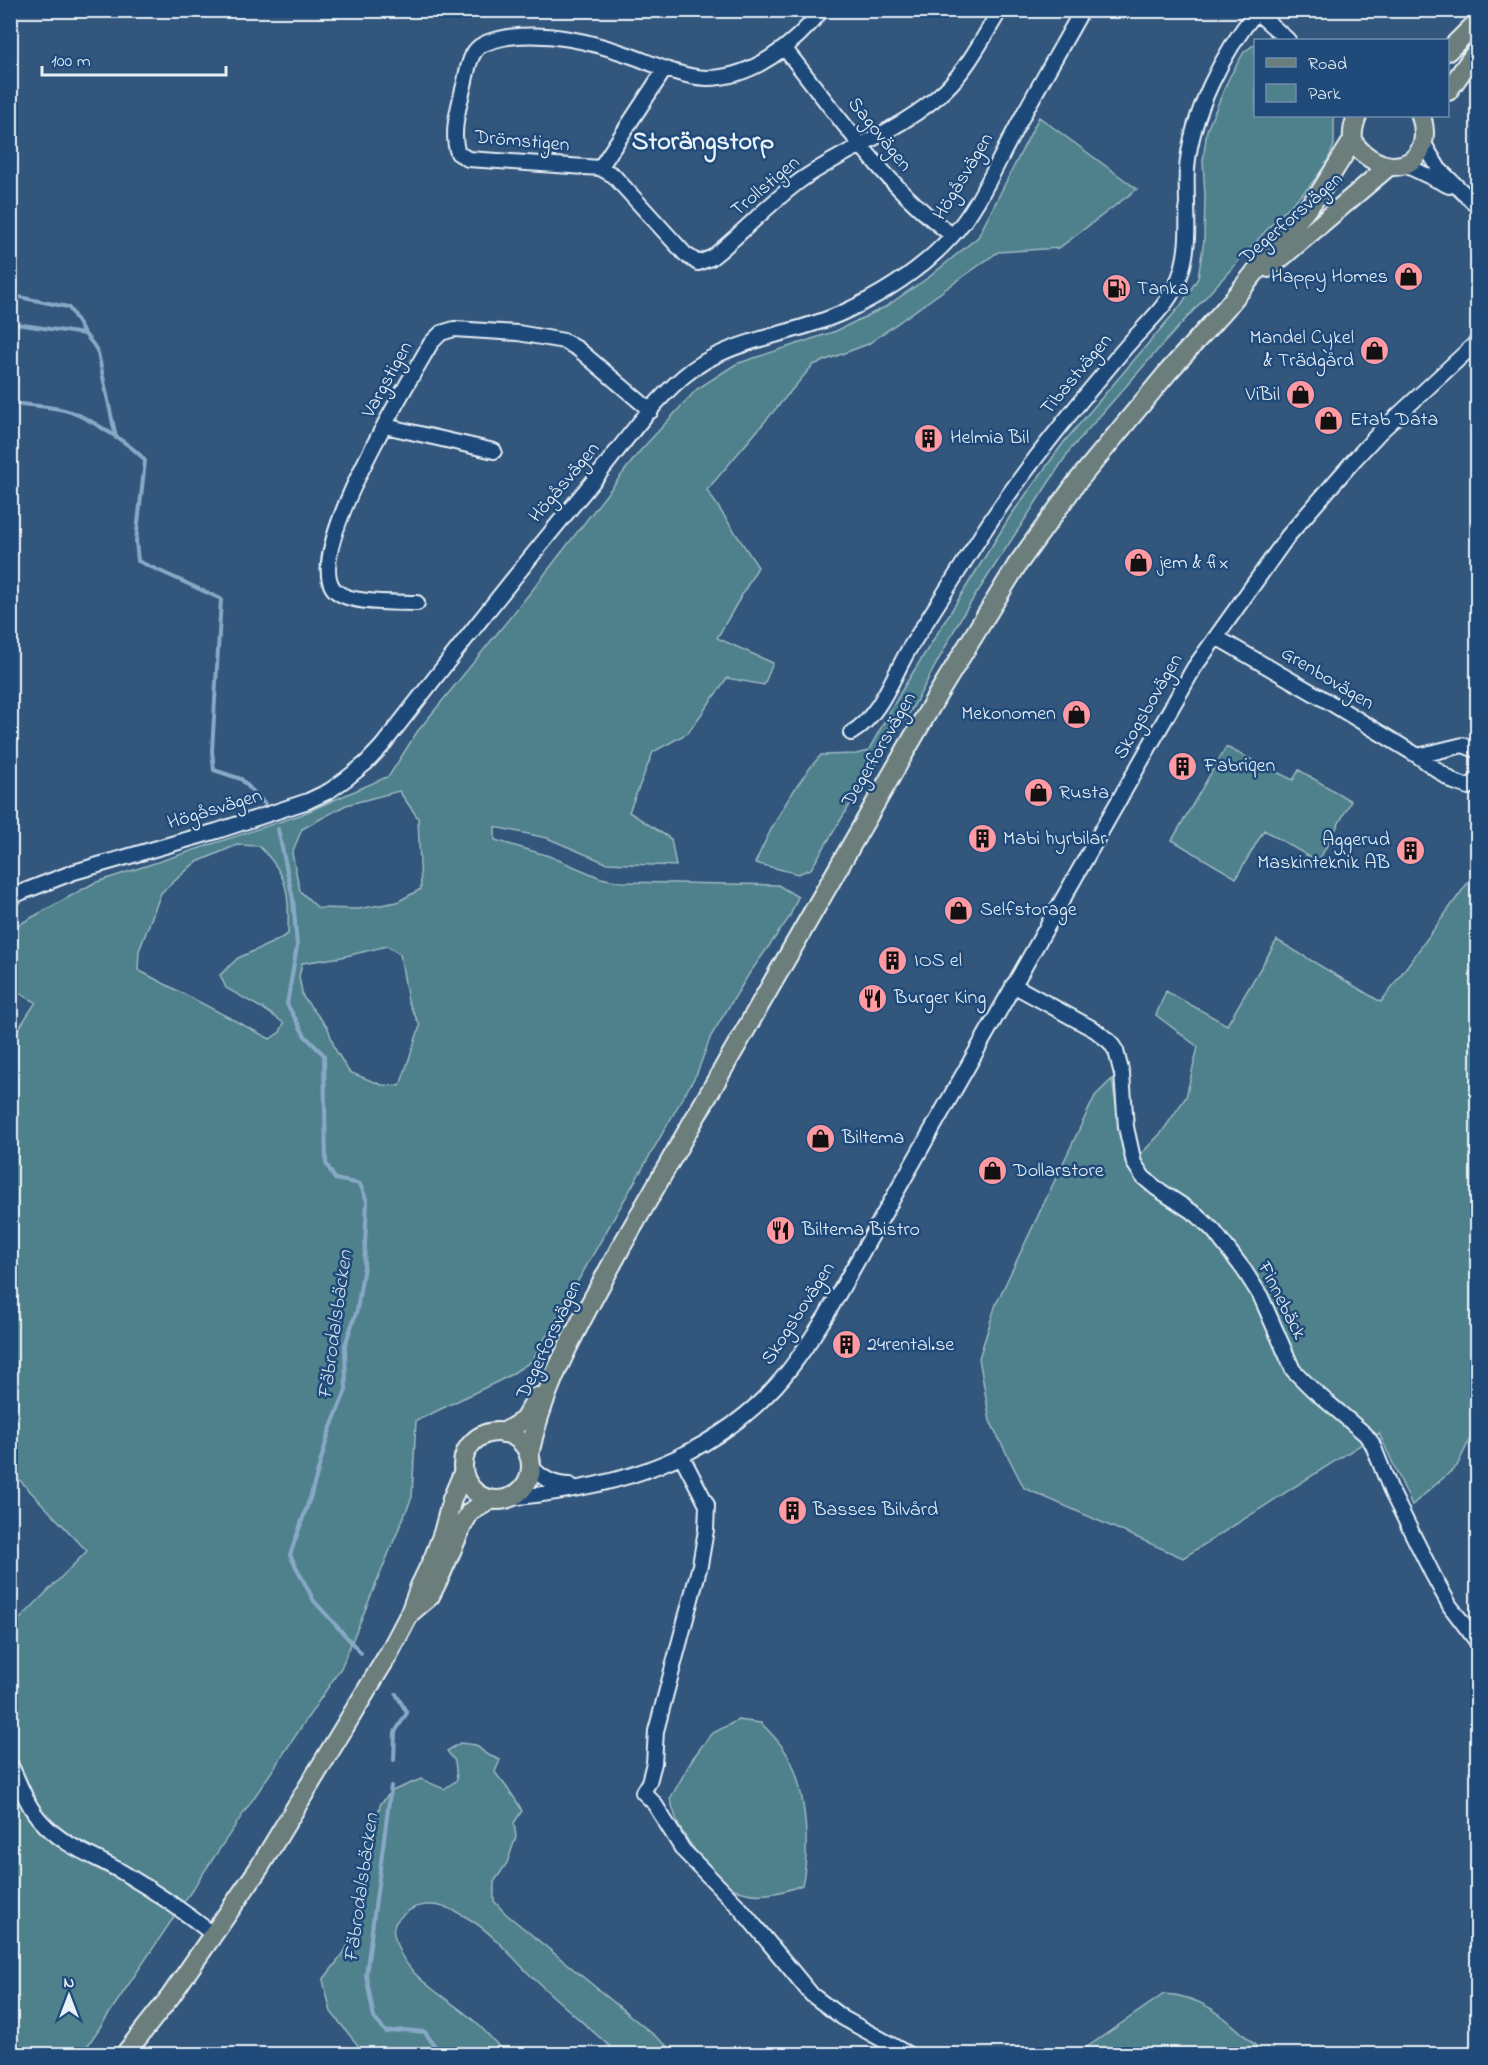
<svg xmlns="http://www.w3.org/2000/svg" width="1488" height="2065" font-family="'Indie Flower',sans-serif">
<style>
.green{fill:#4f818c;stroke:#9cb9c2;stroke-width:1.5;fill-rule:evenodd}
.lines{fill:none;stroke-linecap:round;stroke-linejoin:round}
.stream{stroke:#88a9c6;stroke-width:4}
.minor-casing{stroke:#e8f1f8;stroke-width:18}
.major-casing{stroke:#e8f1f8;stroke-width:22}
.minor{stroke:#1f4a7a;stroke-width:14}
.major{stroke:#6c7e7c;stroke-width:18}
.labels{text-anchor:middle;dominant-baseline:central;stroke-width:5;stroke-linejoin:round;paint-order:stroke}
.street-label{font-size:20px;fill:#e8f1f8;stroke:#1f4a7a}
.poi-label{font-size:20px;fill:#e8f1f8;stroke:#1f4a7a;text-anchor:start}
.water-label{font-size:21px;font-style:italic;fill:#d0dfeb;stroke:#1f4a7a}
.district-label{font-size:26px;font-weight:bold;fill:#e8f1f8;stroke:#1f4a7a}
</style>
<rect width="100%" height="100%" fill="#33567c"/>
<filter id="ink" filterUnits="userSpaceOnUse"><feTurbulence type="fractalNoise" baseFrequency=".0167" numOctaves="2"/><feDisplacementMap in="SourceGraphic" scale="12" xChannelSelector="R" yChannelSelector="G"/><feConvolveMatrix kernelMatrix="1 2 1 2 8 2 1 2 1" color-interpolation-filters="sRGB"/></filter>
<g filter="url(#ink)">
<path class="green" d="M 1255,44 L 1256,116 L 1334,116 L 1334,145 L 1326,165 L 1309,187 L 1274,222 L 1163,344 L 1070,450 L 962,616 L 912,709 L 863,783 L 811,869 L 798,874 L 755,863 C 772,825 793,786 821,755 L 856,754 L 868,751 L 902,690 L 1011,515 L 1064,442 L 1181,305 L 1198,278 L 1204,240 L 1205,196 L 1203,161 L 1207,130 L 1229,78 L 1244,52 Z
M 1039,117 L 1137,189 L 1059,248 L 998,252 L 868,344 L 813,365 L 707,490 L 758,567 L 717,638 L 773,663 L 764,685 L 727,678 L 688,733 L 653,752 L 629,812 L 671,839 L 676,866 L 606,863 L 547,838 L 495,827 L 495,840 L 549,856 L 601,878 L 621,882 L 778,885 L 798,897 L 789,918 L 749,974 L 711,1036 L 697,1073 L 532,1361 L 507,1377 L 416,1421 L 412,1497 L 341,1668 L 82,2054 L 11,2054 L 11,1628 L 87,1551 L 11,1471 L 10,1042 L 36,1002 L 11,989 L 11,929 L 94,883 L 300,815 L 389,776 L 417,732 L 534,588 L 640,451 L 697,389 L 736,364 L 836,331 L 885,307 L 929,277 L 978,237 ZM 399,791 L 418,818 L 421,889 L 397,902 L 358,909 L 318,908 L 300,891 L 292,853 L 302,829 L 346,805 ZM 237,845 L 259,846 C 289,876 289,893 288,934 L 276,941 L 238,958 L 220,975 L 226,988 L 265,1010 L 284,1023 L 280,1032 L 270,1039 L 138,970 L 139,951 L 161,893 L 195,863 ZM 387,946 L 400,954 L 408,1001 L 420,1026 L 400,1086 L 382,1085 L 349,1072 L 335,1049 L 328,1028 L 303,997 L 299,977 L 302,963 L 342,957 Z
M 1226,747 L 1293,780 L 1299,770 L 1351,801 L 1318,862 L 1264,830 L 1236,878 L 1172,840 Z
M 1477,870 L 1478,1422 L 1457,1466 L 1412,1505 L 1379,1433 L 1183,1558 L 1024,1488 L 990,1421 L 979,1358 L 996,1304 L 1095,1096 L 1112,1079 L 1122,1143 L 1135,1160 L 1162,1132 L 1186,1097 L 1198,1047 L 1156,1015 L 1166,991 L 1227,1025 L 1277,940 L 1381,1002 Z
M 738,1720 L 761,1723 C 774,1736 787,1750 794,1768 C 806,1801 810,1851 802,1885 C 780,1894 756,1899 734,1889 C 717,1882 688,1842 679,1826 C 675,1817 673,1807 670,1799 L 693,1758 L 711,1734 Z
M 460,1743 L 476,1745 L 486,1754 L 500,1760 L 495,1772 C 504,1785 516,1797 522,1811 L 514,1823 L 516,1837 L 507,1863 L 494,1882 L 494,1901 L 505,1913 L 677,2054 L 618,2054 C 589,2027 558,2002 530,1975 C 510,1955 491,1931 466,1917 C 446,1905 422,1898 403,1915 C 397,1920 392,1925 394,1934 C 401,1976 443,1994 472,2019 C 484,2029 495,2043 507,2054 L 374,2054 L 360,2048 L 331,2012 L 323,1980 L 343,1954 L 357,1928 L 367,1847 L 381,1803 L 392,1791 L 421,1779 L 444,1789 L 457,1780 L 455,1761 L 447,1751 Z
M 1164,1994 C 1209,1996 1233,2026 1265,2054 L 1077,2054 Z"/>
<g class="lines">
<path class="stream" d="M 10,291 L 19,297 L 68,307 C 75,315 76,320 81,328 C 86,338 93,341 98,353 L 116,438
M 10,323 L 84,334
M 10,403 C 29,405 54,406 71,412 C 88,418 136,447 145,461 L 136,541 L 138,561 L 221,599 L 212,751 L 214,770 L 241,779 L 265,804
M 278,829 L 293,899 L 297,946 L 287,1004 L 305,1036 L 324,1055 L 326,1163 L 335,1179 L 360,1184 L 367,1201 L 364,1266 L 357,1310 L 345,1345 L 346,1390 L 329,1432 L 311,1495 L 290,1555 L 314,1601 L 361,1653
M 394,1760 L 395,1732 L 407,1713 L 396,1694
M 391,1786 L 366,1975 L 374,2018 L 386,2032 L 404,2030 L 425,2032 L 440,2054"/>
<defs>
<path id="minor" d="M 822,10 C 795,44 753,78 707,78 C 680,77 654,64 629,55 C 589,41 550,32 508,37 C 498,39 481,42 475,51 C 469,59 467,72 465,81 C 460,103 450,132 458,153 L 468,159 L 600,168 L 613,175 L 685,254 L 698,263 L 711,258 C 742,234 769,203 801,180 C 847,148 904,129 945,90 C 968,68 983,38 1000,10
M 1254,10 L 1288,40
M 785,49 C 837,114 885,186 952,235
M 1424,144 L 1439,169 L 1478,207
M 1403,164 L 1449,186
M 600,168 L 665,69
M 385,426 L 494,451
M 417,603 C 397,602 345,605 333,588 C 306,549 408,383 431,343 L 441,333 L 454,329 L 518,333 L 564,341 L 578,349 L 651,411
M 1216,637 L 1334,705 L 1418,756 L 1454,782 L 1469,787 L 1478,779
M 851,733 C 880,716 892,678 909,649 C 934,610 959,570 984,531 C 1020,475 1062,423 1105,372 C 1114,361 1124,349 1134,338 C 1150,321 1169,303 1178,281 C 1193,245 1185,207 1187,169 C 1191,115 1223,51 1258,10
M 1418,756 L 1463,745 L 1478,751
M 10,898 L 22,892 L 74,872 L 217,831 L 308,801 L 329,791 L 346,779 L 366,763 L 382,746 C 452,656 522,566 595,479 C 623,444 650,405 684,376 C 730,337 791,337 844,312 C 883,294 922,269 951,237 C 978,208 994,169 1013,134 C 1035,92 1059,52 1082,10
M 1013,985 L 1095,1030 L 1110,1042 L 1116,1051 L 1122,1074 L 1126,1127 L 1134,1163 L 1143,1177 L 1156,1188 L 1197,1215 L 1214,1231 L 1244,1270 L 1261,1297 L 1293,1370 L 1312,1389 L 1365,1434 L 1372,1443 L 1392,1493 L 1433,1575 L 1450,1606 L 1478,1643
M 681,1455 L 707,1505 L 706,1530 L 700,1565 L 656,1731 L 654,1763 L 649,1782 L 643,1792 L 654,1803 L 683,1850 L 740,1908 L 812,1995 L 843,2018 L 908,2054
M 531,1466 C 541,1478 554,1485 570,1485
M 510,1498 C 558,1493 618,1483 662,1464 C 700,1449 740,1423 769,1393 C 791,1371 809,1342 826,1316 L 1194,668 L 1288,536 L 1355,459 L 1380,432 L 1478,341
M 10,1764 C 20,1783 26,1805 41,1821 C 63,1846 94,1856 122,1872 C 154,1891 185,1912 214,1935"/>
<path id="major" d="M 1448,51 L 1478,21
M 1448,91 L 1478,49
M 1357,116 C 1354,124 1351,135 1354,143 C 1356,147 1360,150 1363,153 C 1397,182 1435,159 1421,116
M 1269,268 L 1389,166
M463 1466a34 34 0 1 1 68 0a34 34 0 1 1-68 0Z
M 503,1433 L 524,1420 L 537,1397
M 529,1456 C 543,1381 586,1313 621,1247 L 938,694 L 1017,565 L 1077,482 L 1168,372 L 1226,308 L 1319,194 L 1353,140
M 411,1612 L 430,1596 L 441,1574 L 463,1524 L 470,1512 L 490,1500
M 125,2054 L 170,1997 L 259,1868 L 388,1655 L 410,1613 L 420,1586 L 434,1557 L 443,1533 L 452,1499 L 463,1473"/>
</defs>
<use href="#minor" class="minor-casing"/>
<use href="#major" class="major-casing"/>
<use href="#minor" class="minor"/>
<use href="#major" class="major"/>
</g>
</g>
<defs>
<symbol id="shop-disc" viewBox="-11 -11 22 22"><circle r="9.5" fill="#ff9aa2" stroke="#1f4a7a"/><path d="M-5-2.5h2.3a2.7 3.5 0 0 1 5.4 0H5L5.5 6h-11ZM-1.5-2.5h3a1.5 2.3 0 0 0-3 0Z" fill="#111"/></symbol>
<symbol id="fuel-disc" viewBox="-11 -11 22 22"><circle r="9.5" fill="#ff9aa2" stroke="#1f4a7a"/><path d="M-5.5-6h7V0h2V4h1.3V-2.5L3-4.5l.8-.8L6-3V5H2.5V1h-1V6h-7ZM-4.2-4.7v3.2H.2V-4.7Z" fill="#111"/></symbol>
<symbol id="building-disc" viewBox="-11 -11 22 22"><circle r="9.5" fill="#ff9aa2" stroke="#1f4a7a"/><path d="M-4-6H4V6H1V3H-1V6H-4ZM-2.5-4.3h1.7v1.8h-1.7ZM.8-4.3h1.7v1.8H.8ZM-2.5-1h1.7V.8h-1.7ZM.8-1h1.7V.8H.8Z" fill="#111"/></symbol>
<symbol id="restaurant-disc" viewBox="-11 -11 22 22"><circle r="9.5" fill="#ff9aa2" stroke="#1f4a7a"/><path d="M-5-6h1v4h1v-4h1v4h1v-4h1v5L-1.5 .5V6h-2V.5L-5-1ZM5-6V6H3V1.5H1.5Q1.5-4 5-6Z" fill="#111"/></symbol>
</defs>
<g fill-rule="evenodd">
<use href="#shop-disc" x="1392" y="260" width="33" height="33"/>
<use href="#fuel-disc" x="1100" y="272" width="33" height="33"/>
<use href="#shop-disc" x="1358" y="334" width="33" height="33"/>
<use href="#shop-disc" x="1284" y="378" width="33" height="33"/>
<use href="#shop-disc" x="1312" y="404" width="33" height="33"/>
<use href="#building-disc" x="912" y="422" width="33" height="33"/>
<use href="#shop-disc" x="1122" y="546" width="33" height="33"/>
<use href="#shop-disc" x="1060" y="698" width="33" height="33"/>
<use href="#building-disc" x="1166" y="750" width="33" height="33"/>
<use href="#shop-disc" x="1022" y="776" width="33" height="33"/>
<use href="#building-disc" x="966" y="822" width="33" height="33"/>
<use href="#building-disc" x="1394" y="834" width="33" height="33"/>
<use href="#shop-disc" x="942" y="894" width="33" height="33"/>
<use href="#building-disc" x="876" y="944" width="33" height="33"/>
<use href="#restaurant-disc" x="856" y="982" width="33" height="33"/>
<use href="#shop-disc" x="804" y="1122" width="33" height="33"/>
<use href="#shop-disc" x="976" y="1154" width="33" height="33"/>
<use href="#restaurant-disc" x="764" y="1214" width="33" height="33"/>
<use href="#building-disc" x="830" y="1328" width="33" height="33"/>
<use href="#building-disc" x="776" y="1494" width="33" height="33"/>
</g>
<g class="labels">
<g class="street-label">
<text transform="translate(879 135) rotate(51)">Sagovägen</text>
<text transform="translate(522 142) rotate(5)">Drömstigen</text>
<text transform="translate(964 177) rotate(-59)">Högåsvägen</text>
<text transform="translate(766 187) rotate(-40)">Trollstigen</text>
<text transform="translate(1292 219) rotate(-41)">Degerforsvägen</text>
<text transform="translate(1077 375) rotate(-50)">Tibastvägen</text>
<text transform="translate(388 380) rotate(-61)">Vargstigen</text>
<text transform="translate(565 483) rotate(-50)">Högåsvägen</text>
<text transform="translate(1327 679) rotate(31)">Grenbovägen</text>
<text transform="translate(1149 707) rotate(-60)">Skogsbovägen</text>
<text transform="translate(880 750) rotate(-60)">Degerforsvägen</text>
<text transform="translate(215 810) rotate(-17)">Högåsvägen</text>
<text transform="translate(1281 1301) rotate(63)">Finnebäck</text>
<text transform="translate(799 1314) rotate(-57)">Skogsbovägen</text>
<text transform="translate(550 1340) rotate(-65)">Degerforsvägen</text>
</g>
<g class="poi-label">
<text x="1388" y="277" text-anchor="end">Happy Homes</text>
<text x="1137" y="289">Tanka</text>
<text x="1354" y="338" text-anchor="end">Mandel Cykel<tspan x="1354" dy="23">&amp; Trädgård</tspan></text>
<text x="1280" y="395" text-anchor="end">ViBil</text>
<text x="1350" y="420">Etab Data</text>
<text x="950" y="438">Helmia Bil</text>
<text x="1159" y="563">jem &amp; fix</text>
<text x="1056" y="714" text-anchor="end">Mekonomen</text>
<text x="1204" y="766">Fabriqen</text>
<text x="1059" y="793">Rusta</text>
<text x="1003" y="839">Mabi hyrbilar</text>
<text x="1390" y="840" text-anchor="end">Aggerud<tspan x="1390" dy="23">Maskinteknik AB</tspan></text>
<text x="980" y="910">Selfstorage</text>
<text x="914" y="961">IOS el</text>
<text x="894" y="998">Burger King</text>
<text x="842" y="1138">Biltema</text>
<text x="1013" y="1171">Dollarstore</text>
<text x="802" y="1230">Biltema Bistro</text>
<text x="867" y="1345">24rental.se</text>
<text x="813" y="1510">Basses Bilvård</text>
</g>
<g class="water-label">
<text transform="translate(336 1325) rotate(-82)">Fäbrodalsbäcken</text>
<text transform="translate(362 1888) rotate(-82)">Fäbrodalsbäcken</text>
</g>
<g class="district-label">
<text x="703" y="143">Storängstorp</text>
</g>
</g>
<rect width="1488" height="2065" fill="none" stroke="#1f4a7a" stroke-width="36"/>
<rect x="18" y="18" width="1452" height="2029" fill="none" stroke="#e8f1f8" stroke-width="2" filter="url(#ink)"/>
<rect x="1254" y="39" width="195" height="78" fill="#1f4a7a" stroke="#6f8dac" stroke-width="1.5"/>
<rect x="1266" y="58" width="30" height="9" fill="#6c7e7c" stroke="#6f8dac" stroke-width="1.5"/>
<text x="1308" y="69" font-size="18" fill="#e8f1f8">Road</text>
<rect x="1266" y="84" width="30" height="18" fill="#4f818c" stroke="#6f8dac" stroke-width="1.5"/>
<text x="1308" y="99" font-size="18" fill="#e8f1f8">Park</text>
<g transform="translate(69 1996)" stroke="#1f4a7a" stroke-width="4.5" paint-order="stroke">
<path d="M0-4.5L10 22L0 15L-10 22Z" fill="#e8f1f8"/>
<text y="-9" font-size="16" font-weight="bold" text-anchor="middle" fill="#e8f1f8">N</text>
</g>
<path d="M42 66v9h184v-9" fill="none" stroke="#e8f1f8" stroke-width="3"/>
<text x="51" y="66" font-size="18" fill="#e8f1f8" stroke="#1f4a7a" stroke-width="4.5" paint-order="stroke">100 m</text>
</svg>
